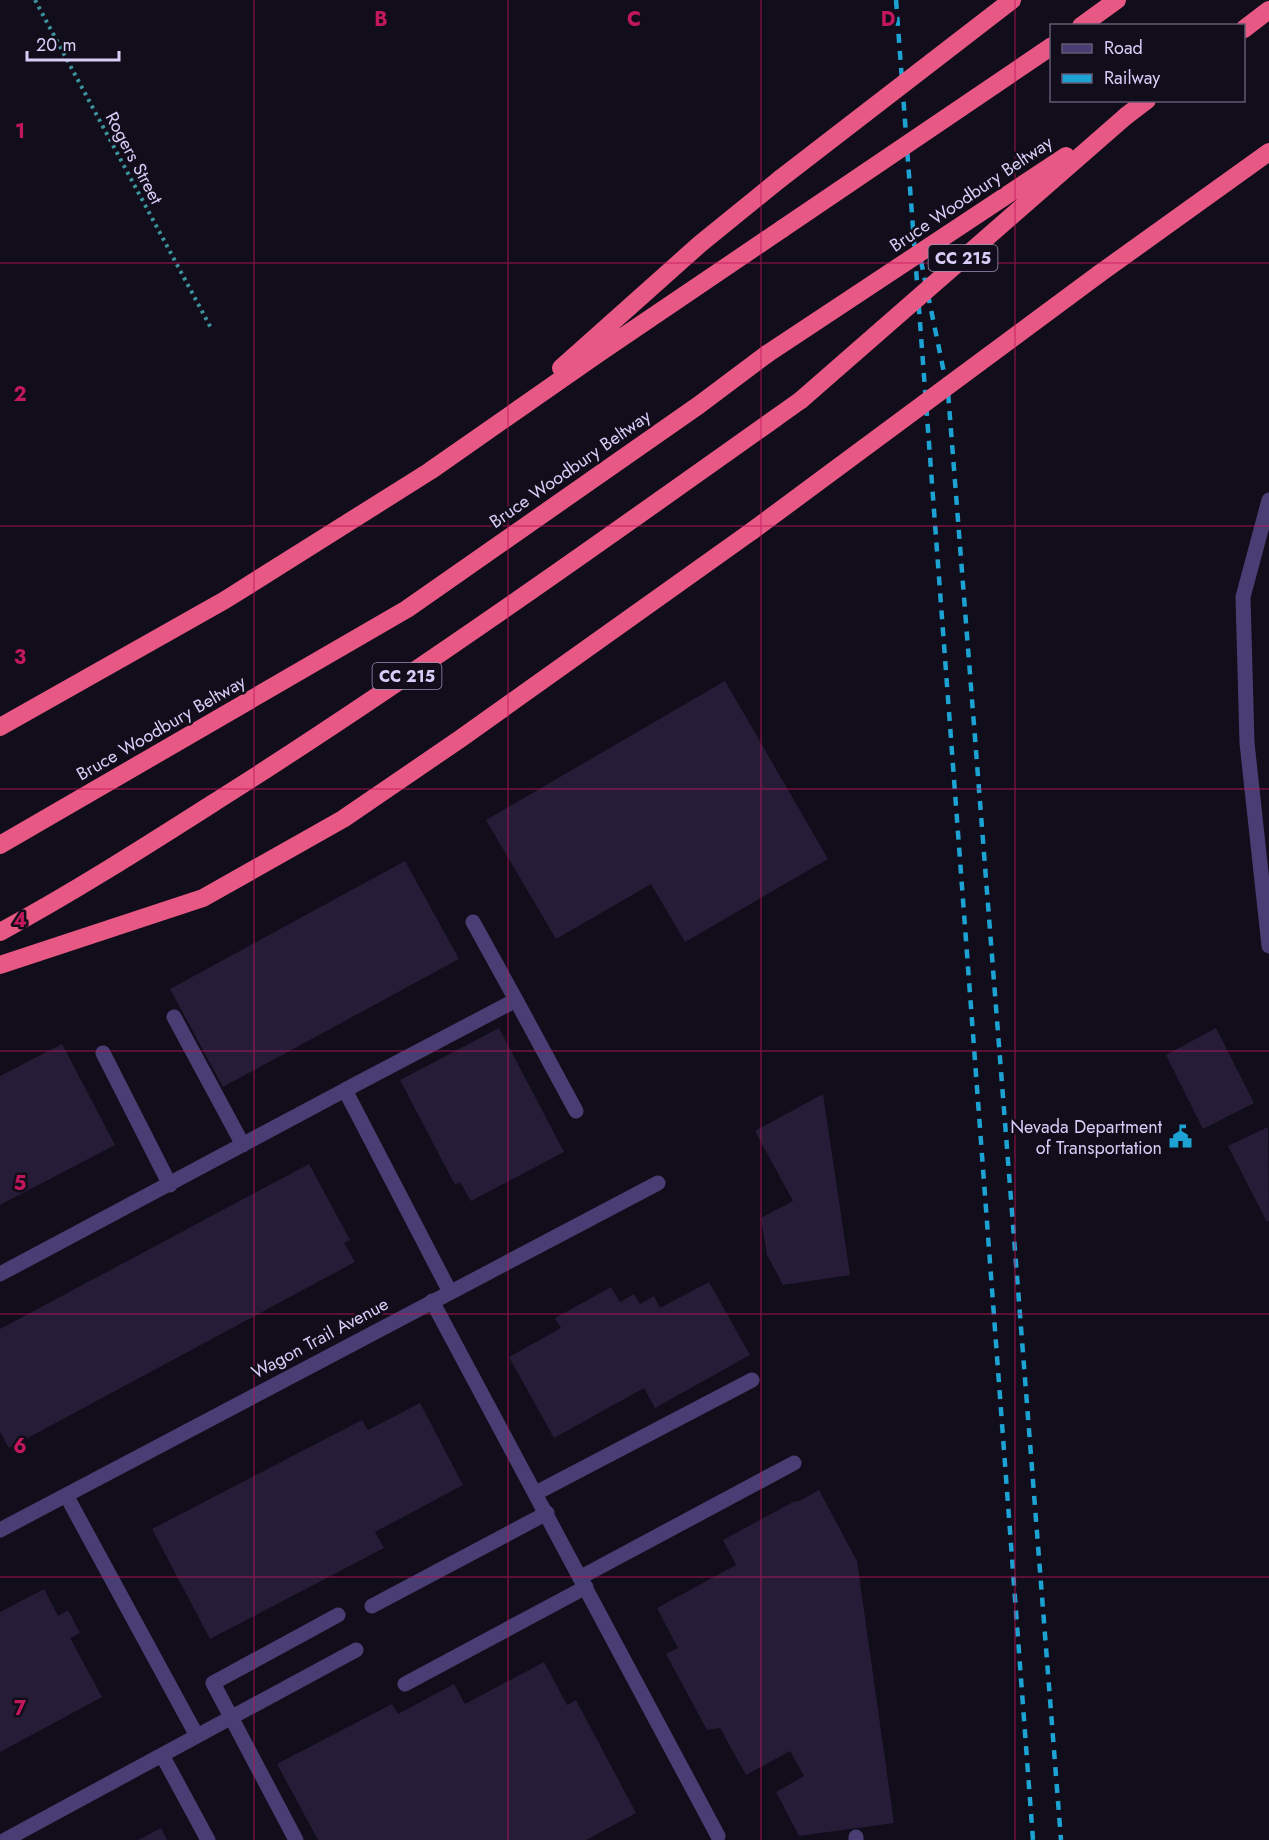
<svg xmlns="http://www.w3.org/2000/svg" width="1269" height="1840" font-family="Jost,sans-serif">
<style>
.building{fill:#261c38}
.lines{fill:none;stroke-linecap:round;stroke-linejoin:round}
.path{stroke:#3c929d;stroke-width:4;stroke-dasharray:3 4.5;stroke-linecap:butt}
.minor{stroke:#493e73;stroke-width:15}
.highway{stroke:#e85884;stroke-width:18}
.rail{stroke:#1da2d4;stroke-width:4.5;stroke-dasharray:9 8;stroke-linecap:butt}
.highway-bridge{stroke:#e85884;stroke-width:18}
.grid{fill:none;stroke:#c2185b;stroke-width:1.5;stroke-opacity:0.55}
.labels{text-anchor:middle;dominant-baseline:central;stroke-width:5;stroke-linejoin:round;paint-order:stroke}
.shield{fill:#110d1a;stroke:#9d93b5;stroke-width:1.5}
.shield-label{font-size:16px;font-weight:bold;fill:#d9cdf8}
.street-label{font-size:18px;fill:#d9cdf8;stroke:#110d1a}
.poi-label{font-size:18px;fill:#d9cdf8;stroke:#110d1a;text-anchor:end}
.grid-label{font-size:20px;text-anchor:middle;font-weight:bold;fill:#c2185b;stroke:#110d1a;stroke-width:5;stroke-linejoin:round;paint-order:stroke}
</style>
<rect width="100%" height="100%" fill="#110d1a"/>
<path class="building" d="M 725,681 L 828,859 L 685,942 L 651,884 L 556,939 L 486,820 Z
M 405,861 L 459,959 L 223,1087 L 170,989 Z
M 499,1028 L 564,1152 L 471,1201 L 460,1182 L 455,1185 L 400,1080 Z
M 1216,1028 L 1254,1103 L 1203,1129 L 1166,1055 Z
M 62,1044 L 115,1145 L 0,1205 L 0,1076 Z
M 823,1094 L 850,1275 L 783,1285 L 767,1255 L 761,1218 L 793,1201 L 755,1131 Z
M 1268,1127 L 1269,1220 L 1267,1222 L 1228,1146 Z
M 309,1164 L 350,1240 L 344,1243 L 355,1262 L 9,1448 L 0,1432 L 0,1329 Z
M 709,1282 L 750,1355 L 655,1408 L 644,1388 L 554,1438 L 509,1357 L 561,1328 L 555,1318 L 611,1287 L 620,1302 L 634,1294 L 640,1304 L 654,1296 L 660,1308 Z
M 420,1403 L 463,1485 L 375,1532 L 384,1548 L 210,1639 L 152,1529 L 362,1420 L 368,1430 Z
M 819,1490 L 857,1561 L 894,1823 L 799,1836 L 776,1792 L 804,1776 L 790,1751 L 746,1775 L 720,1728 L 707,1730 L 666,1654 L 678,1648 L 657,1608 L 736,1565 L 723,1540 L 793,1502 L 799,1501 Z
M 44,1589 L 58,1616 L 68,1610 L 80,1633 L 70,1638 L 102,1697 L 0,1752 L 0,1612 Z
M 544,1662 L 567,1705 L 576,1700 L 636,1813 L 586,1840 L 318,1840 L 277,1764 L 392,1704 L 398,1714 L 454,1684 L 465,1704 Z
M 161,1828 L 167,1840 L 138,1840 Z"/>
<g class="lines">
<path class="path" d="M 35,0 L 211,328"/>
<path class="minor" d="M 1269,500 L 1243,597 L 1247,743 L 1269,946
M 473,922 L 516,1000
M 174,1017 L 243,1145
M 103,1053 L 170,1185
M 0,1274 L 345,1090
M 450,1292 L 345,1090 L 516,1000 L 576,1111
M 432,1301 L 718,1836
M 536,1493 L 752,1380
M 0,1530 L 658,1183
M 581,1577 L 794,1463
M 372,1606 L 547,1513
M 405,1684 L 586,1587
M 197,1736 L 356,1650
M 162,1755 L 208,1840
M 856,1837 L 856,1840
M 5,1840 L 197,1736 L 66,1495
M 296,1840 L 213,1683 L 338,1615"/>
<path class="highway" d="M 1081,26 L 1117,0
M 1244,29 L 1269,10
M 1126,116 L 1147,100
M 1099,274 L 1269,152
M 561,368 L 700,244 L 780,179
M 0,727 L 225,600 L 430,471 L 599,353 L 782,229
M 0,845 L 407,609 L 699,405 L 767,354
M 0,932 C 85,886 166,833 248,781 C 436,660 618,530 801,400
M 0,965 L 203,898 L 343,819 L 460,739 L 752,531"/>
<path class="rail" d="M 896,0 L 1033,1840
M 921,261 L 948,392 L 1061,1840"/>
<path class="highway-bridge" d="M 780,179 L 1012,0
M 782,229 L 1052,46
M 767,354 L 1066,156
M 801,400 L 1126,116
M 752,531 L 1099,274"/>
</g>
<path class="grid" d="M 254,0 L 254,1840M 508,0 L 508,1840M 761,0 L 761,1840M 1015,0 L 1015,1840M 0,263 L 1269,263M 0,526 L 1269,526M 0,789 L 1269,789M 0,1051 L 1269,1051M 0,1314 L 1269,1314M 0,1577 L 1269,1577"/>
<defs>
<symbol id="civic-bare" viewBox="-9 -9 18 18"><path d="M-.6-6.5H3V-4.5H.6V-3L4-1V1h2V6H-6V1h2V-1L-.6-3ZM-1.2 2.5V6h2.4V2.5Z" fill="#1da2d4" stroke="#110d1a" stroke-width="2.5" paint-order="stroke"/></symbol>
</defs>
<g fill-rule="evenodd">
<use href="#civic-bare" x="1164" y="1120" width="33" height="33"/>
</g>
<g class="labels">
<g class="shield">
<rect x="928.5" y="245" width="69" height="26" rx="4.5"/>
<rect x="372.5" y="663" width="69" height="26" rx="4.5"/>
</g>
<g class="shield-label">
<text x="963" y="258">CC 215</text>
<text x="407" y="676">CC 215</text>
</g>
<g class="street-label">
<text transform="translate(134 158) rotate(62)">Rogers Street</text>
<text transform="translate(971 194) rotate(-34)">Bruce Woodbury Beltway</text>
<text transform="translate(570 469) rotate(-35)">Bruce Woodbury Beltway</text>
<text transform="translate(161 728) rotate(-30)">Bruce Woodbury Beltway</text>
<text transform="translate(320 1338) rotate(-28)">Wagon Trail Avenue</text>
</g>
<g class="poi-label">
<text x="1162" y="1127">Nevada Department<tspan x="1162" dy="21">of Transportation</tspan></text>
</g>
</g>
<g class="grid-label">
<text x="381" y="26">B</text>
<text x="634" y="26">C</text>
<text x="888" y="26">D</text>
<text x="20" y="138">1</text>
<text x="20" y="401">2</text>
<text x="20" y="664">3</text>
<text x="20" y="927">4</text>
<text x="20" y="1190">5</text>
<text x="20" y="1453">6</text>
<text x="20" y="1715">7</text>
</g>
<rect x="1050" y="24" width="195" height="78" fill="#110d1a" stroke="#615a73" stroke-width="1.5"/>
<rect x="1062" y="44" width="30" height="9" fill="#493e73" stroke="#615a73" stroke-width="1.5"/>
<text x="1104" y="54" font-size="18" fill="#d9cdf8">Road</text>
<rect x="1062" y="74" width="30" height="9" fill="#1da2d4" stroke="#615a73" stroke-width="1.5"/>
<text x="1104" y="84" font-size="18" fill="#d9cdf8">Railway</text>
<path d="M27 51v9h92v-9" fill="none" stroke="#d9cdf8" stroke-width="3"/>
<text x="36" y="51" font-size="18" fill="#d9cdf8" stroke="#110d1a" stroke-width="4.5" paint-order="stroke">20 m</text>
</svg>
